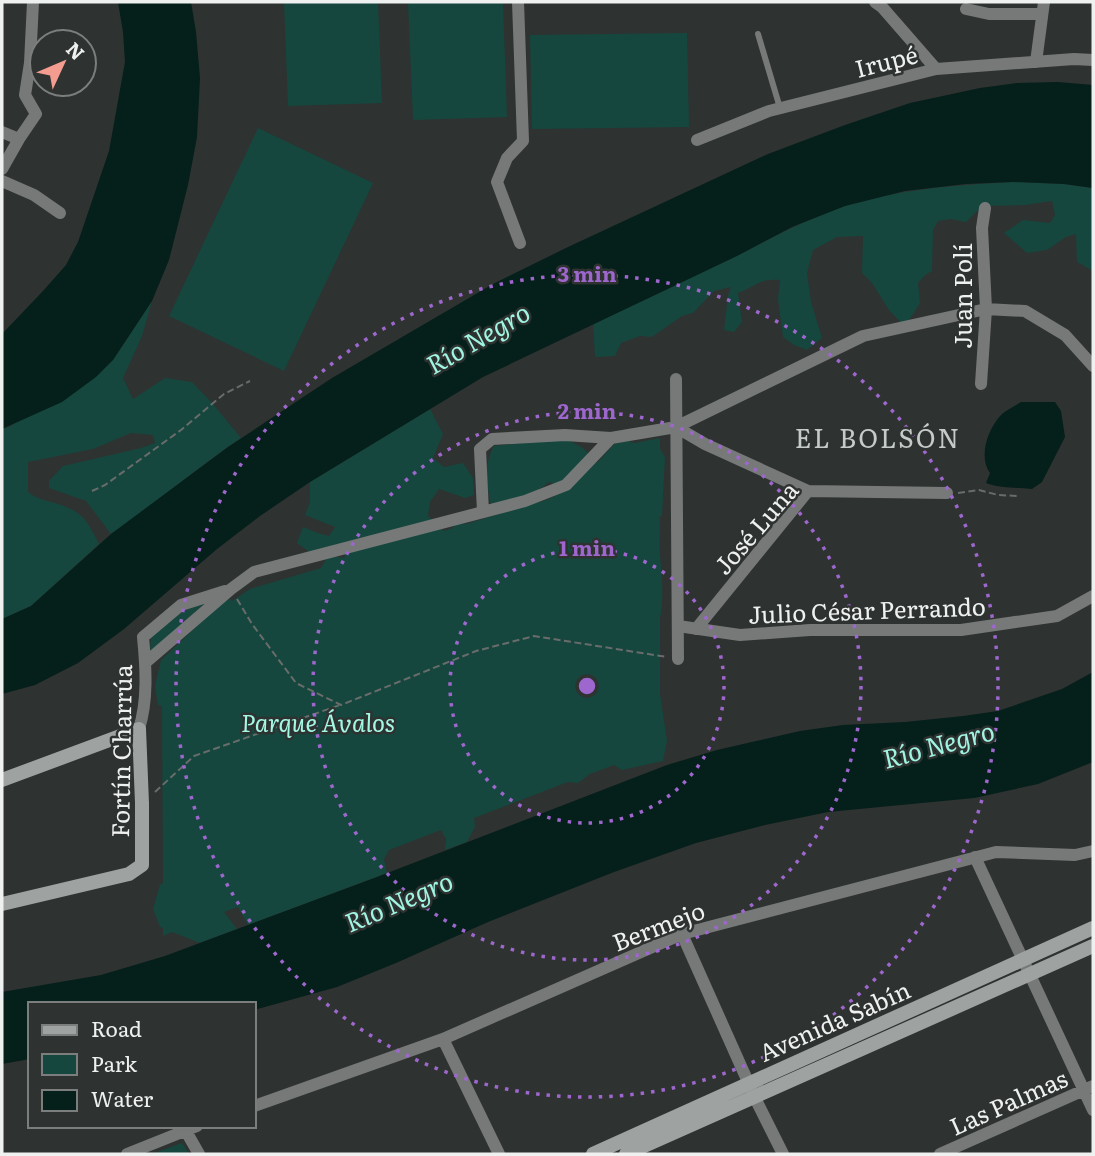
<svg xmlns="http://www.w3.org/2000/svg" width="1095" height="1156" font-family="Literata,serif">
<style>
.green{fill:#16473e}
.water{fill:#051f1a}
.lines{fill:none;stroke-linecap:round;stroke-linejoin:round}
.path{stroke:#686c6b;stroke-width:2;stroke-dasharray:7 3.5;stroke-linecap:butt}
.lane{stroke:#777979;stroke-width:6}
.street{stroke:#777979;stroke-width:12}
.secondary{stroke:#9ea2a1;stroke-width:14}
.ring{fill:none;stroke:#9e67ce;stroke-width:3.5;stroke-dasharray:3.5 7}
.labels{text-anchor:middle;dominant-baseline:central;stroke-width:5;stroke-linejoin:round;paint-order:stroke}
.street-label{font-size:24px;fill:#eef1f0;stroke:#2e3231}
.park-label{font-size:24px;font-style:italic;fill:#a3f8e4;stroke:#2e3231}
.water-label{font-size:26px;font-style:italic;fill:#a0f5e2;stroke:#2e3231}
.neighbourhood-label{font-size:26px;letter-spacing:2px;fill:#c5cbc9;stroke:#2e3231}
.centre{fill:#9e67ce;stroke:#2e3231;stroke-width:3.5}
.ring-label{font-size:21px;text-anchor:middle;font-weight:bold;fill:#9e67ce;stroke:#2e3231;stroke-width:5;stroke-linejoin:round;paint-order:stroke}
</style>
<rect width="100%" height="100%" fill="#2e3231"/>
<path class="green" d="M 284,2 L 378,2 L 382,103 L 288,106 Z
M 408,2 L 503,2 L 507,117 L 413,120 Z
M 687,33 L 689,127 L 532,129 L 530,35 Z
M 258,128 L 373,183 L 284,371 L 169,316 Z
M 1014,182 L 1064,184 L 1093,188 L 1093,271 L 1077,262 L 1076,234 L 1066,237 L 1047,250 L 1027,253 L 1004,233 L 1023,220 L 1050,223 L 1055,215 L 1052,201 L 1025,205 L 982,206 L 966,222 L 951,219 L 938,221 L 933,230 L 932,271 L 924,276 L 918,283 L 920,303 L 905,327 L 889,310 L 872,283 L 862,273 L 863,236 L 837,237 L 813,250 L 807,273 L 811,302 L 822,338 L 807,350 L 794,345 L 783,337 L 778,299 L 780,280 C 759,278 757,286 738,293 L 742,322 L 734,332 L 724,330 L 728,296 L 731,287 L 714,291 L 693,313 L 682,316 L 652,337 L 640,336 L 621,343 L 615,356 L 595,357 L 593,323 C 640,302 687,280 733,257 C 771,239 805,219 845,206 C 899,189 957,185 1014,182 Z
M 152,301 L 142,336 L 123,378 L 133,399 L 165,378 L 192,382 L 213,404 L 241,438 C 196,468 156,504 111,534 L 86,501 L 49,488 L 49,481 L 63,466 L 141,448 L 155,443 L 153,435 L 131,433 L 93,449 L 28,462 L 28,492 C 37,499 44,500 55,503 C 83,512 86,518 99,544 L 31,606 L 2,619 L 2,429 L 9,427 L 113,360 Z
M 430,409 L 443,434 L 433,458 L 444,467 L 463,463 L 473,478 L 474,495 L 465,498 L 439,489 L 430,502 L 428,516 L 444,531 L 453,528 L 457,522 L 466,524 L 549,499 L 566,490 L 549,482 L 533,494 L 491,504 C 486,482 483,467 494,446 L 564,438 L 583,448 L 597,463 L 614,444 L 628,441 L 635,443 L 660,438 L 660,449 L 665,457 L 662,516 L 660,516 C 660,529 659,543 660,556 C 662,576 664,597 660,618 L 660,694 L 667,741 L 663,761 L 622,770 L 614,765 L 590,774 L 578,783 L 568,782 L 474,818 L 475,827 L 467,842 L 445,850 L 446,839 L 441,830 L 389,850 L 384,859 L 387,873 L 248,925 L 238,907 L 224,912 L 237,929 L 200,943 L 172,932 L 163,936 L 163,928 L 160,927 L 153,909 L 160,885 L 163,883 L 162,706 L 158,705 L 155,686 L 161,660 L 220,604 L 230,599 L 232,601 L 250,589 L 321,568 L 328,556 L 345,558 L 343,550 L 311,553 L 297,543 L 303,527 L 318,533 L 329,536 L 335,527 L 305,515 L 310,502 L 310,482 Z
M 205,603 L 150,652 L 151,637 L 183,611 Z
M 182,1143 L 189,1154 L 152,1154 Z"/>
<path class="water" d="M 118,2 L 191,2 L 196,32 L 200,78 L 197,137 L 188,185 L 169,260 L 152,301 L 113,360 L 96,377 L 62,402 L 2,429 L 2,334 L 43,291 L 66,265 L 78,242 L 109,151 L 125,62 L 123,32 Z
M 1058,82 L 1093,85 L 1093,188 L 1064,184 L 1013,182 L 966,184 L 905,191 L 845,206 L 792,227 L 737,256 L 483,377 L 310,482 L 260,516 L 217,549 L 124,629 L 78,663 L 35,685 L 2,694 L 2,619 L 31,606 L 111,534 L 228,447 L 332,378 L 493,284 L 568,247 L 768,154 L 845,125 L 910,103 L 980,88 L 1017,83 Z
M 1021,402 L 1055,402 L 1061,411 L 1065,437 L 1042,482 L 1032,489 C 1016,487 1002,489 986,483 L 990,473 C 978,456 988,429 1001,415 C 1006,410 1015,406 1021,402 Z
M 1093,672 L 1093,762 L 1038,784 L 974,798 L 828,812 L 765,825 L 696,843 L 614,872 L 488,922 L 396,963 L 337,987 L 254,1010 L 254,1004 L 30,1004 L 30,1059 L 2,1064 L 2,992 L 101,975 L 165,956 L 377,877 L 667,765 L 717,750 L 800,731 L 843,725 L 905,722 L 963,716 L 998,711 L 1062,689 Z"/>
<g class="lines">
<path class="path" d="M 92,491 L 105,485 L 181,430 L 224,394 L 250,381
M 958,493 L 979,490 L 998,495 L 1019,496
M 237,599 L 252,624 L 296,683 L 341,705 L 476,651 L 534,636 L 667,657
M 155,792 L 194,756 L 340,705"/>
<path class="lane" d="M 758,34 L 780,108"/>
<path class="street" d="M 518,2 L 523,141 L 507,158 L 497,182 L 520,243
M 875,2 L 882,7 L 936,69
M 966,9 L 989,14 L 1042,14
M 1036,62 L 1044,2
M 2,132 L 19,139
M 697,140 L 769,111 L 936,69 L 1074,59 L 1093,60
M 2,169 L 19,139 L 36,114 L 25,95 L 30,63 L 33,2
M 2,181 L 34,195 L 60,213
M 676,379 L 678,659
M 981,384 L 986,309 L 982,228 L 985,208
M 676,427 L 705,444 L 808,491 L 947,493
M 483,512 L 480,449 L 492,439 L 565,435 L 611,438
M 678,626 L 740,635 L 810,630 L 961,630 L 1057,616 L 1093,596
M 696,629 L 808,491
M 145,663 L 231,589 L 254,572 L 525,501 L 566,485 L 611,438 L 676,427 L 863,336 L 986,309 L 1025,311 L 1065,335 L 1093,366
M 139,729 C 148,700 146,668 143,637 L 181,605 L 225,591
M 975,857 L 1093,1110
M 682,934 L 757,1102 L 783,1154
M 443,1039 L 499,1154
M 254,1106 L 443,1039 L 682,934 L 996,852 L 1075,855 L 1093,851
M 183,1126 L 199,1154
M 127,1154 L 197,1126
M 940,1154 L 1093,1086"/>
<path class="secondary" d="M 2,780 L 139,729 L 142,803 L 142,865 L 129,874 L 2,904
M 593,1154 L 1093,928
M 626,1154 L 1093,946"/>
</g>
<g class="ring">
<circle cx="587" cy="686" r="137"/>
<circle cx="587" cy="686" r="274"/>
<circle cx="587" cy="686" r="411"/>
</g>
<g class="labels">
<g class="street-label">
<text transform="translate(886 60) rotate(-14)">Irupé</text>
<text transform="translate(961 296) rotate(-90)">Juan Polí</text>
<text transform="translate(755 527) rotate(-49)">José Luna</text>
<text transform="translate(867 609) rotate(-2)">Julio César Perrando</text>
<text transform="translate(120 751) rotate(-89)">Fortín Charrúa</text>
<text transform="translate(658 925) rotate(-21)">Bermejo</text>
<text transform="translate(834 1020) rotate(-24)">Avenida Sabín</text>
<text transform="translate(1008 1101) rotate(-24)">Las Palmas</text>
</g>
<g class="park-label">
<text x="318" y="721">Parque Ávalos</text>
</g>
<g class="water-label">
<text transform="translate(477 337) rotate(-30)">Río Negro</text>
<text transform="translate(938 743) rotate(-15)">Río Negro</text>
<text transform="translate(398 900) rotate(-23)">Río Negro</text>
</g>
<g class="neighbourhood-label">
<text x="878" y="436">EL BOLSÓN</text>
</g>
</g>
<circle cx="587" cy="686" r="10" class="centre"/>
<g class="ring-label">
<text x="587" y="282">3 min</text>
<text x="587" y="419">2 min</text>
<text x="587" y="556">1 min</text>
</g>
<rect width="1095" height="1156" fill="none" stroke="#eef1f0" stroke-width="7"/>
<rect x="28" y="1002" width="228" height="126" fill="#2e3231" stroke="#7b7e7d" stroke-width="2"/>
<rect x="42" y="1025" width="35" height="10" fill="#9ea2a1" stroke="#7b7e7d" stroke-width="2"/>
<text x="91" y="1037" font-size="21" fill="#eef1f0">Road</text>
<rect x="42" y="1054" width="35" height="21" fill="#16473e" stroke="#7b7e7d" stroke-width="2"/>
<text x="91" y="1072" font-size="21" fill="#eef1f0">Park</text>
<rect x="42" y="1090" width="35" height="21" fill="#051f1a" stroke="#7b7e7d" stroke-width="2"/>
<text x="91" y="1107" font-size="21" fill="#eef1f0">Water</text>
<g transform="translate(63 63) rotate(46)"><circle r="33" fill="#2e3231" stroke="#7b7e7d" stroke-width="2"/>
<path d="M0-5L12 26L0 18L-12 26Z" fill="#f59c90"/>
<text y="-10" font-size="19" font-weight="bold" text-anchor="middle" fill="#eef1f0">N</text>
</g>
</svg>
